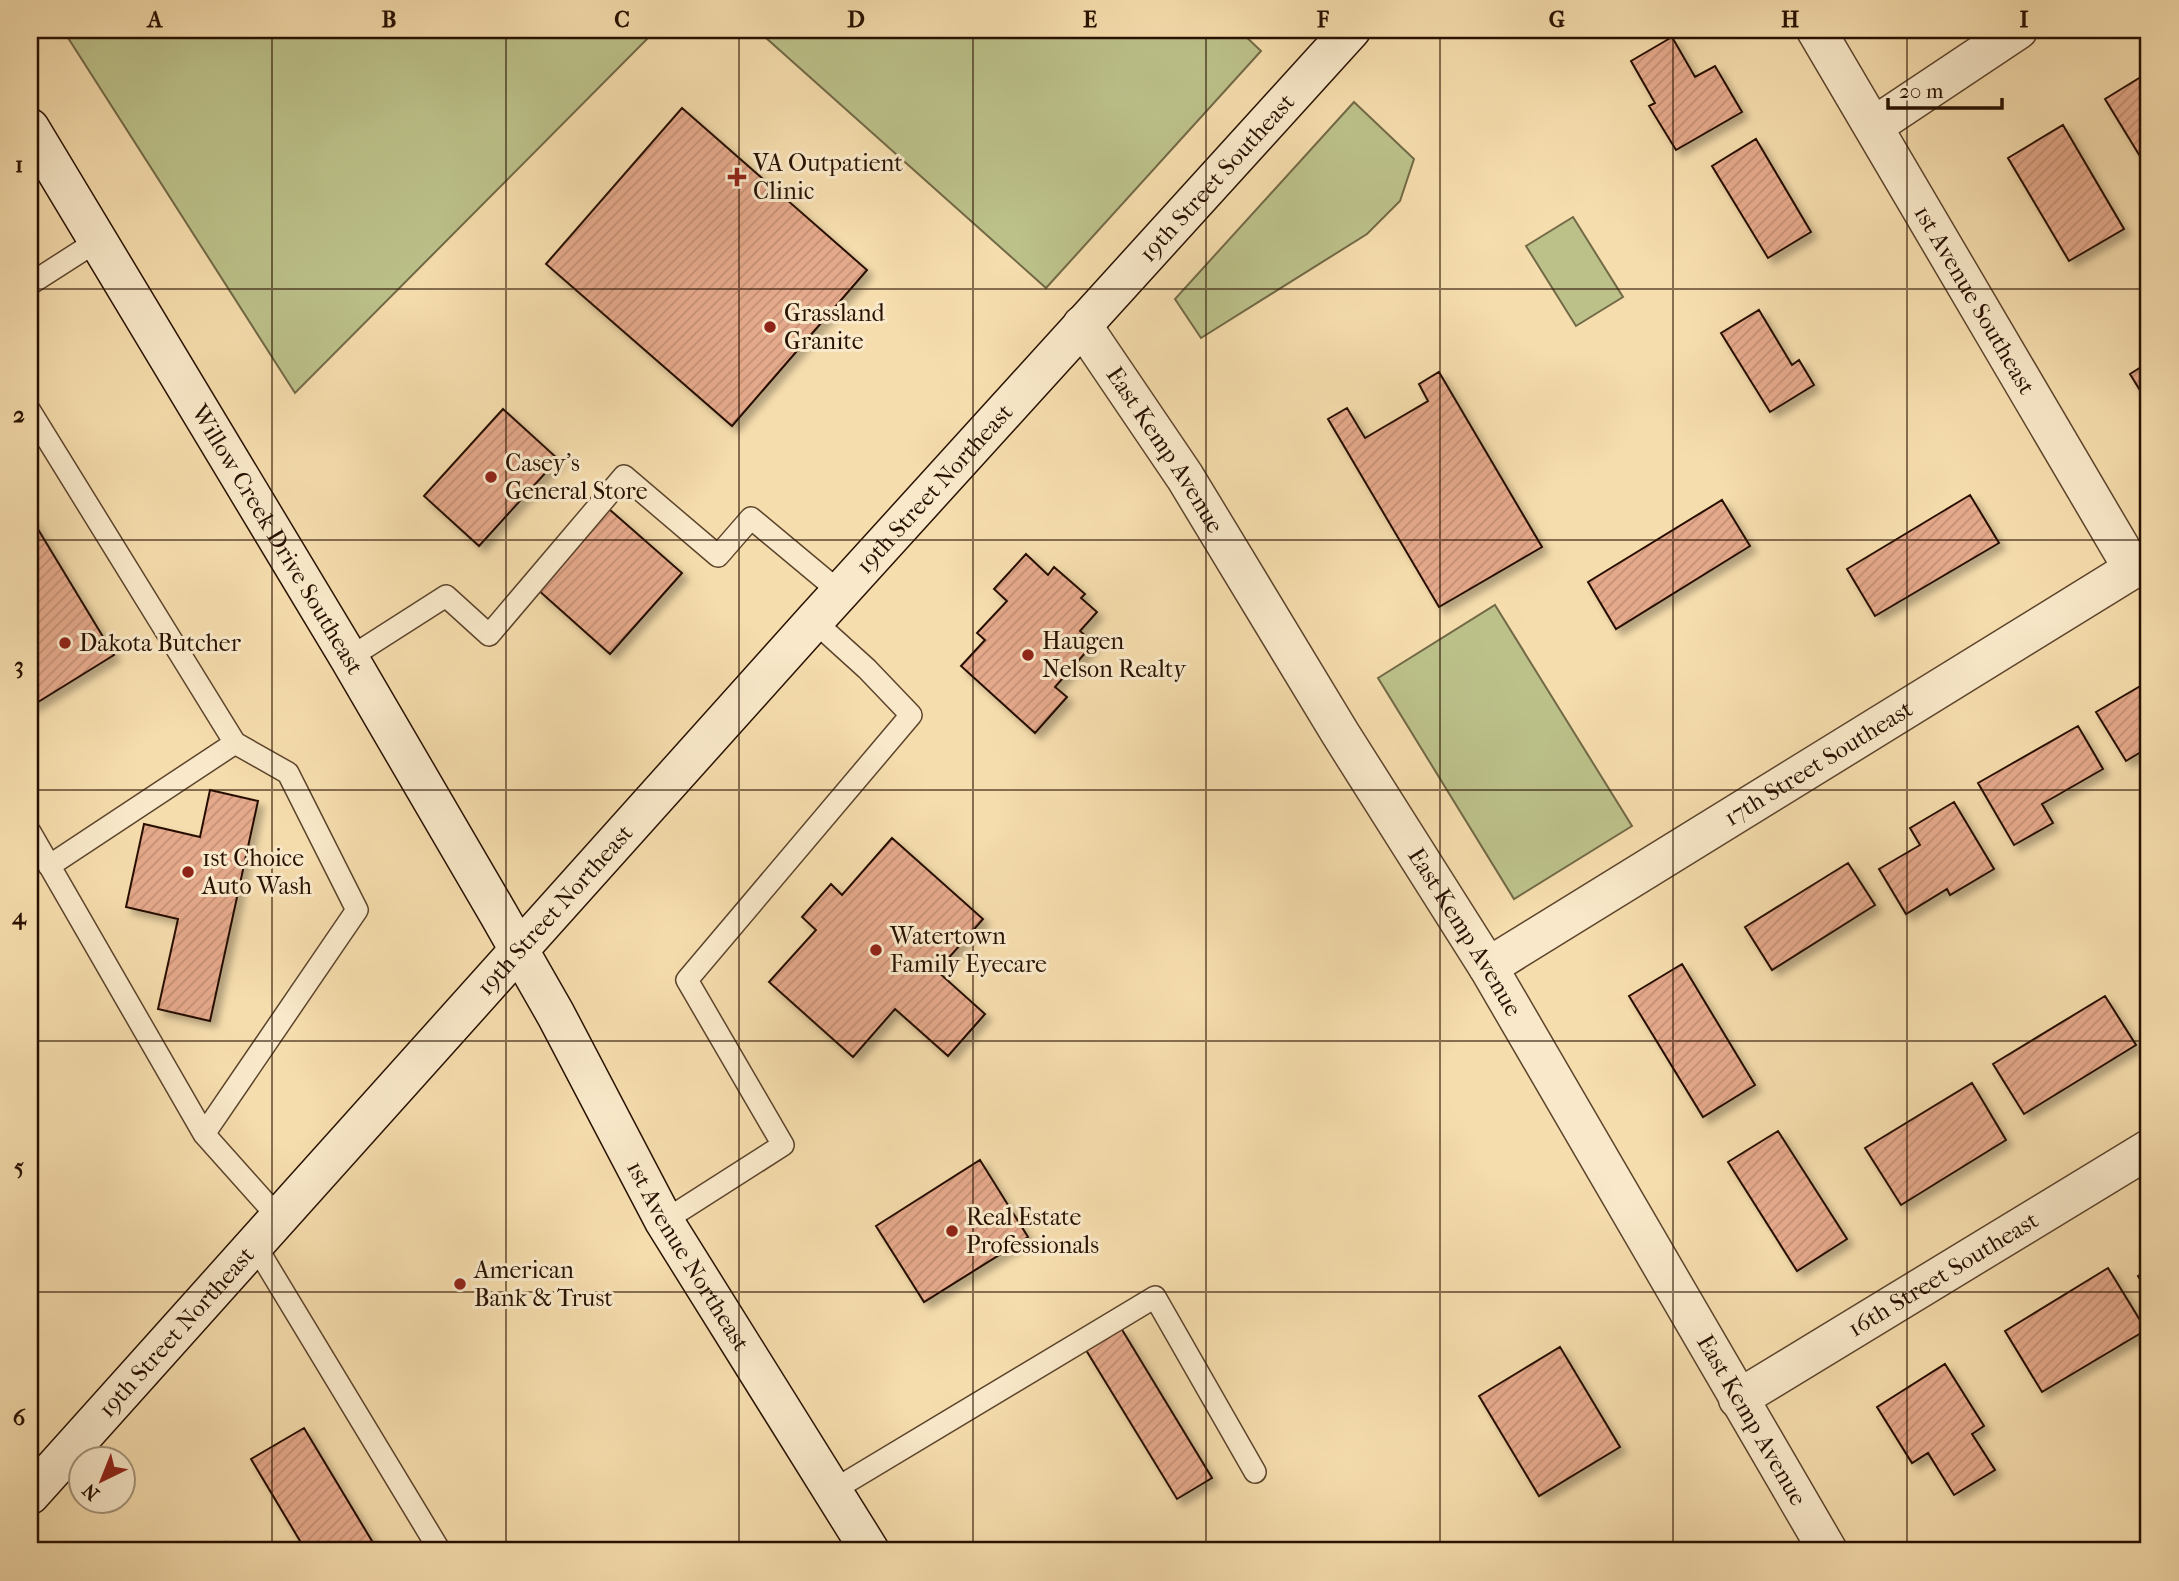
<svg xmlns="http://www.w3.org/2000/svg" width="2179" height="1581" font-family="'IM FELL French Canon',serif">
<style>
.green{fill:#bcc18a;stroke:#726946;stroke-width:2}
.building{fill:url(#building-hatch);stroke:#281101;stroke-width:2;filter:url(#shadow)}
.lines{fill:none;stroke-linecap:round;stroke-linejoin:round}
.service-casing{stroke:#5c442c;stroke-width:24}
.minor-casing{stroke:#5c442c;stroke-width:41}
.secondary-casing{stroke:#281101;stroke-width:41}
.service{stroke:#f9e9ca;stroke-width:21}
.minor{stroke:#f9e9ca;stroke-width:38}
.secondary{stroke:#f9e9ca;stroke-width:38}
.grid{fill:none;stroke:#281101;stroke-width:2;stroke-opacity:0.55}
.poi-dot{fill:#8f2418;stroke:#f9e9ca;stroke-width:2.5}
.labels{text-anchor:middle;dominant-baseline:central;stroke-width:6;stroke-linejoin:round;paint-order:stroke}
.poi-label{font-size:24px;fill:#281101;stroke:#f9e9ca;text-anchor:start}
.street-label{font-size:24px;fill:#281101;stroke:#f9e9ca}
.neatline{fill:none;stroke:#281101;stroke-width:2.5}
.grid-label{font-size:23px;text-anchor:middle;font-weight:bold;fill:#281101}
</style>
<defs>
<pattern id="building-hatch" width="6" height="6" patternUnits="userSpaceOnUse" patternTransform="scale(1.75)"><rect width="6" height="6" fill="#e5a98b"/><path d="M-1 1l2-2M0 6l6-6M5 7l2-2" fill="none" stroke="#c49076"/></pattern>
<filter id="shadow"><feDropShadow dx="6" dy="6" stdDeviation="3.5" flood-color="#0004"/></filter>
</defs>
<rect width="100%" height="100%" fill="#f6ddad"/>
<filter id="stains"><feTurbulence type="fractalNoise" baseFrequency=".00286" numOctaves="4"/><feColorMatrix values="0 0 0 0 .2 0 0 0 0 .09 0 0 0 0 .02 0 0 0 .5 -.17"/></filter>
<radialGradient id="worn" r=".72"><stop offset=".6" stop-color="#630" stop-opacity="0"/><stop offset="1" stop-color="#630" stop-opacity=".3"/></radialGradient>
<path class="green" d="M 63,30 L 656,30 L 295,393 Z
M 757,30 L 1239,30 L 1261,51 L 1046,288 Z
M 1354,102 L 1414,159 L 1400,201 L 1367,234 L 1201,338 L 1175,299 Z
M 1573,217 L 1623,297 L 1576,326 L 1526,246 Z
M 1495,605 L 1632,826 L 1514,899 L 1378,678 Z"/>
<path class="building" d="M 1672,37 L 1695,77 L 1715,66 L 1742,112 L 1676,150 L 1649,106 L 1655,103 L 1631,61 Z
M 2149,72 L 2149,171 L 2105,99 Z
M 682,108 L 867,270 L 732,426 L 546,264 Z
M 2063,125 L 2124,229 L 2069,261 L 2008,158 Z
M 1756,139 L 1811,232 L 1768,258 L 1712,166 Z
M 1759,310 L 1792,365 L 1799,360 L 1814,385 L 1770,412 L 1721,333 Z
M 2149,362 L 2149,405 L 2130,374 Z
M 1439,372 L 1542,547 L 1439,607 L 1328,419 L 1347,408 L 1365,438 L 1428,401 L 1419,384 Z
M 503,409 L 558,459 L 479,546 L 424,496 Z
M 1970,495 L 1999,543 L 1875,616 L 1847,569 Z
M 1722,500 L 1750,546 L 1616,629 L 1588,582 Z
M 609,509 L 682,573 L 610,654 L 537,589 Z
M 30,516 L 114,655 L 30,707 Z
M 1026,554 L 1048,575 L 1054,567 L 1085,594 L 1081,598 L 1097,612 L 1080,631 L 1094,643 L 1055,687 L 1067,697 L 1035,733 L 961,666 L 985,640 L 977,633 L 1007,601 L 994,589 Z
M 2149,681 L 2149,747 L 2126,761 L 2096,712 Z
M 2078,726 L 2103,769 L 2042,804 L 2053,823 L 2014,845 L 1978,783 Z
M 210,790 L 258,801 L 210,1021 L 158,1009 L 178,919 L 126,907 L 144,824 L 200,837 Z
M 1954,802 L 1994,869 L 1950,895 L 1947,889 L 1906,914 L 1879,869 L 1920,845 L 1910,828 Z
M 892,838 L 983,919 L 937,971 L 985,1014 L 948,1056 L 895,1009 L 853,1057 L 769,982 L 816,930 L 802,917 L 831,884 L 842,895 Z
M 1848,863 L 1875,905 L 1772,970 L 1745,927 Z
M 1682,964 L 1755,1085 L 1703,1117 L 1629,996 Z
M 2149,979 L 2149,999 L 2140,984 Z
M 2105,996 L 2136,1045 L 2024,1114 L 1993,1064 Z
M 1972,1083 L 2006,1140 L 1901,1205 L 1865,1148 Z
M 1778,1131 L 1847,1239 L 1797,1271 L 1728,1162 Z
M 980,1160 L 1028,1237 L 924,1302 L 876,1226 Z
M 2108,1268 L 2146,1330 L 2042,1392 L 2005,1331 Z
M 2149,1269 L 2149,1293 L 2138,1276 Z
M 1121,1328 L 1212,1478 L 1177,1499 L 1086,1350 Z
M 1560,1347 L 1620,1447 L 1539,1496 L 1479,1396 Z
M 1945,1364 L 1984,1426 L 1972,1434 L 1995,1470 L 1954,1495 L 1928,1453 L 1912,1463 L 1877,1407 Z
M 304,1428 L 378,1551 L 306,1551 L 251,1459 Z
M 226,1542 L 232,1551 L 217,1551 Z
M 172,1543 L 181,1551 L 165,1551 Z"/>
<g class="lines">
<defs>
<path id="service" d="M 30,284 L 97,241
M 30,411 L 235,743 L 49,866
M 349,658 L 446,596 L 489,635 L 624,476 L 718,556 L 751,518 L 841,593
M 30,832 L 204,1134 L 279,1218
M 204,1134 L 357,910 L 288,773 L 235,743
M 664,1221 L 783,1145 L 687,980 L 911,715 L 867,669 L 814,621
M 255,1245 L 440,1551
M 832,1491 L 1155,1297 L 1255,1472"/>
<g id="minor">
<path id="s1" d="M 1816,30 L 2133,569"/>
<path d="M 1874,126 L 2018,30"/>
<path id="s2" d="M 1082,325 L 1185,477 L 1340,733 L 1488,967 L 1828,1551"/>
<path id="s3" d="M 1488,967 L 2149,559"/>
<path id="s4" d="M 1738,1399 L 2149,1149"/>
</g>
<g id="secondary">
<path id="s5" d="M 30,128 L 349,658 L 499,915 L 556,1015 L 664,1221 L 870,1551"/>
<path id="s6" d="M 30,1495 L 814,621 L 1351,30"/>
</g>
</defs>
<use href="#service" class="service-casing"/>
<use href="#minor" class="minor-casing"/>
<use href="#secondary" class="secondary-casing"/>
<use href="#service" class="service"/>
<use href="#minor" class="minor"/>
<use href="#secondary" class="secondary"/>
</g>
<path class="grid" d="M 272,30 L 272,1551M 506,30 L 506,1551M 739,30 L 739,1551M 973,30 L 973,1551M 1206,30 L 1206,1551M 1440,30 L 1440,1551M 1673,30 L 1673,1551M 1907,30 L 1907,1551M 30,289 L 2149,289M 30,540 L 2149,540M 30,790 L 2149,790M 30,1041 L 2149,1041M 30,1292 L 2149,1292"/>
<g class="poi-dot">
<path d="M733.5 166.5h7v7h7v7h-7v7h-7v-7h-7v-7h7z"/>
<circle cx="770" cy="327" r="7"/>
<circle cx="491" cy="477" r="7"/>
<circle cx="65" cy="643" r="7"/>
<circle cx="1028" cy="655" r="7"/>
<circle cx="188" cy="872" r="7"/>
<circle cx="876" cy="950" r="7"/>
<circle cx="952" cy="1231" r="7"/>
<circle cx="460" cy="1284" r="7"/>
</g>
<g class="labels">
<g class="poi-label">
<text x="753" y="163">VA Outpatient<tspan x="753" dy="28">Clinic</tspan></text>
<text x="784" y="313">Grassland<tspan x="784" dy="28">Granite</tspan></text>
<text x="505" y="463">Casey's<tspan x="505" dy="28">General Store</tspan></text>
<text x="1042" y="641">Haugen<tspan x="1042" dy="28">Nelson Realty</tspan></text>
<text x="79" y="643">Dakota Butcher</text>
<text x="202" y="858">1st Choice<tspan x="202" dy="28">Auto Wash</tspan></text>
<text x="890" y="936">Watertown<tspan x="890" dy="28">Family Eyecare</tspan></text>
<text x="966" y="1217">Real Estate<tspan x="966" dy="28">Professionals</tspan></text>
<text x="474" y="1270">American<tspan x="474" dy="28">Bank &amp; Trust</tspan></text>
</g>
<g class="street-label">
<text stroke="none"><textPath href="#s6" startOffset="1773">19th Street Southeast</textPath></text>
<text stroke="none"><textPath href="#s1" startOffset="313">1st Avenue Southeast</textPath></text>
<text stroke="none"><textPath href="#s2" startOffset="150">East Kemp Avenue</textPath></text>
<text stroke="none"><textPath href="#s6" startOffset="1353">19th Street Northeast</textPath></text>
<text stroke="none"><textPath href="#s5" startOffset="480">Willow Creek Drive Southeast</textPath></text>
<text stroke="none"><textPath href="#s3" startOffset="388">17th Street Southeast</textPath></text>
<text stroke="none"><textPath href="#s6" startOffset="786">19th Street Northeast</textPath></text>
<text stroke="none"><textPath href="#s2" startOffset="718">East Kemp Avenue</textPath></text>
<text stroke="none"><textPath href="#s5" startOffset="1306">1st Avenue Northeast</textPath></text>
<text stroke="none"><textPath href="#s4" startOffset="240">16th Street Southeast</textPath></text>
<text stroke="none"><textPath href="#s6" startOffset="219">19th Street Northeast</textPath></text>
<text stroke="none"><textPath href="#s2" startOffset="1284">East Kemp Avenue</textPath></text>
</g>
</g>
<rect width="2179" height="1581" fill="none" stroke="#f6ddad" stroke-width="77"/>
<g transform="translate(102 1480) rotate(223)"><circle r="33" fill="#f9e9ca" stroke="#a5937a" stroke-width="2"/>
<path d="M0-5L12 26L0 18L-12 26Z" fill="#8f2418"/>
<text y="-10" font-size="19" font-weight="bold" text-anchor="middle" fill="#281101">N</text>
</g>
<path d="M1888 98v10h114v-10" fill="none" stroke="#281101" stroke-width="3.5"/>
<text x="1899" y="98" font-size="21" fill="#281101" stroke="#f9e9ca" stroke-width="5" paint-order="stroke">20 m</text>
<rect x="38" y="38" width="2102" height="1504" class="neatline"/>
<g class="grid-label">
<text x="155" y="27">A</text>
<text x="389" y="27">B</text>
<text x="622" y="27">C</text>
<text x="856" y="27">D</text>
<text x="1090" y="27">E</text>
<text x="1323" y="27">F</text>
<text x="1557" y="27">G</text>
<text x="1790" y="27">H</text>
<text x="2024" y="27">I</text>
<text x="19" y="172">1</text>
<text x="19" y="422">2</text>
<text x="19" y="673">3</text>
<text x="19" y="924">4</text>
<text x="19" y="1174">5</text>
<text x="19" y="1425">6</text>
</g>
<rect width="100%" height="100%" filter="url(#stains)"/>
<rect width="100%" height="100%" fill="url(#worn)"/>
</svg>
